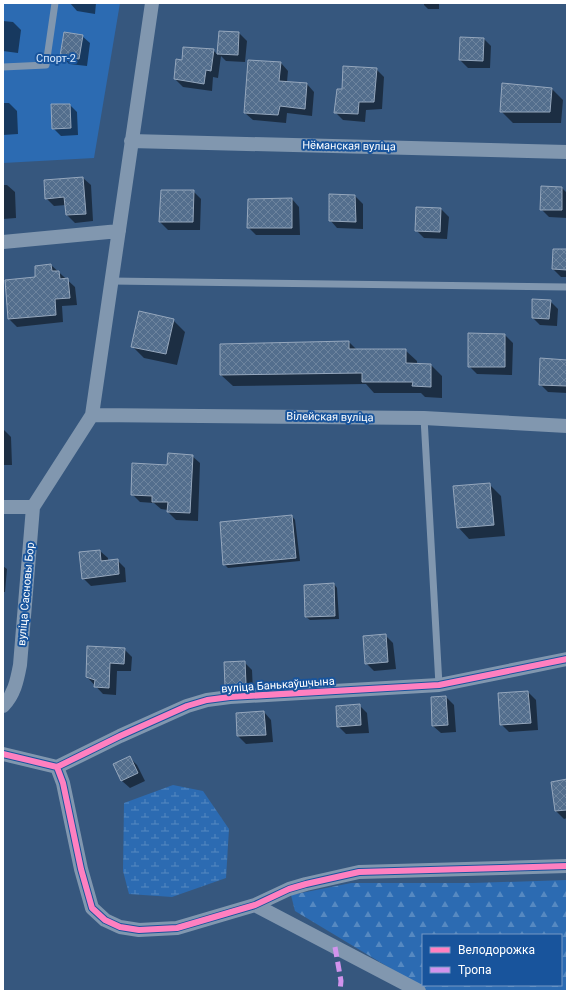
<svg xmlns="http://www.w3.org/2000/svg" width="570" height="994" font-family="Roboto,sans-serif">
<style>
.green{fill:#2c6bb2}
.forest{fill:url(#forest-firs);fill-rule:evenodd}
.wetland{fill:url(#wetland-marsh)}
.shadow{fill:#0007}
.building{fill:url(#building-cross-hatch);stroke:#95a7bd}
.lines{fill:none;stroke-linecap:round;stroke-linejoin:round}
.lane{stroke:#8197af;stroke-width:7}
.street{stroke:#8197af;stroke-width:14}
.quiet{stroke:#d193ec;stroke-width:5;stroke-dasharray:10 5;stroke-linecap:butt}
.cycleway-casing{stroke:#18549c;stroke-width:8}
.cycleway{stroke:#ff80c0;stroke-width:6}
.labels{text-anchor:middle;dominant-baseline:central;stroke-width:4;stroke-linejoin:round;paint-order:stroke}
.park-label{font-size:11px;fill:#d7e8fc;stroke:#18549c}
.street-label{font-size:11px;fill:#fff;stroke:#18549c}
</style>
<defs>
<pattern id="forest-firs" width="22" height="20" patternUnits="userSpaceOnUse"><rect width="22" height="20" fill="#2c6bb2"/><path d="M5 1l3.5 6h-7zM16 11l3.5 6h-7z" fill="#5689c1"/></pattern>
<pattern id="wetland-marsh" width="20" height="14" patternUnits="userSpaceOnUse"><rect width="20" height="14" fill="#2c6bb2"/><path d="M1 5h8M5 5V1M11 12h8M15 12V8" fill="none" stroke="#5689c1"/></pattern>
<pattern id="building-cross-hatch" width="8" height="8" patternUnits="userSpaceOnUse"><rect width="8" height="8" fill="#536e8d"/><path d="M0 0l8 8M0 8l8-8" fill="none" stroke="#6d849e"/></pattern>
</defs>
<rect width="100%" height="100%" fill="#36577e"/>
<path class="green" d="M 3,3 L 120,3 L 94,158 L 3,163 Z"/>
<path class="forest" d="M 567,880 L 567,991 L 428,991 L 295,911 L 291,895 L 351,883 L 473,883 ZM 423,935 L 561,935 L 561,985 L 423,985 Z"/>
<path class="wetland" d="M 173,785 L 203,791 L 229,829 L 226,878 L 172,897 L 129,894 L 123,871 L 124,803 Z"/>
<path class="shadow" d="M 70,3 L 96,3 L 95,14 L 77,11 Z
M 424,3 L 439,3 L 439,9 L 428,9 L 424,5 Z
M 3,21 L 13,22 L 21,30 L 18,53 L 3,51 Z
M 220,32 L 239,33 L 247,41 L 245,62 L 226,61 L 221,56 L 218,78 L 213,77 L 212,91 L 183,87 L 175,79 L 183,62 L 213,50 L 218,55 Z
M 82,36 L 90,43 L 87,66 L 69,64 L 62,56 Z
M 483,38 L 491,46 L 490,68 L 468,68 L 460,60 Z
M 281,63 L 288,71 L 287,82 L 307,84 L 314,92 L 312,116 L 287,113 L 286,123 L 253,120 L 245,113 Z
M 376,69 L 384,77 L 382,109 L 366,110 L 365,122 L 343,120 L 335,112 L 343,90 Z
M 552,89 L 563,100 L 561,123 L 513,123 L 501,111 Z
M 3,103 L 9,103 L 17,111 L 18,134 L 3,135 Z
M 70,105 L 77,112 L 78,135 L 61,136 L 53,128 Z
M 83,178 L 91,185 L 93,221 L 75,223 L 67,215 L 66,205 L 54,206 L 46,198 Z
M 3,185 L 7,185 L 15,192 L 16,218 L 3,219 Z
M 542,187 L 562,188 L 567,193 L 567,218 L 549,217 L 541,209 Z
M 193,191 L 201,199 L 200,230 L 168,230 L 160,222 Z
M 355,196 L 363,204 L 363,229 L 337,228 L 330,220 Z
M 292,199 L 299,207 L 300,235 L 256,235 L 248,227 Z
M 441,209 L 449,217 L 447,239 L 424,238 L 416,230 Z
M 567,250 L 567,277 L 561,277 L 553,269 Z
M 51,265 L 75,287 L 77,305 L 62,306 L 63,322 L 17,327 L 9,319 L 37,278 Z
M 550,301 L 558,309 L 557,326 L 540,325 L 533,318 Z
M 173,320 L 185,332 L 177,365 L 144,358 L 133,347 Z
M 505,335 L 513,343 L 512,375 L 477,374 L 469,366 Z
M 349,342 L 357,350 L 405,350 L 417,361 L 417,364 L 431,365 L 442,376 L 442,398 L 425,397 L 421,393 L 374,393 L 366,384 L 233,386 L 221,375 Z
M 567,361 L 567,393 L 548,392 L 540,384 Z
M 3,429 L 11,437 L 12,465 L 3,465 Z
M 192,456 L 200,463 L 198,521 L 176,520 L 168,512 L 168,510 L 161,509 L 154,503 L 140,502 L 132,494 L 168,466 Z
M 489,484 L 501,496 L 505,536 L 469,539 L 458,527 Z
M 292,516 L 295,520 L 300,561 L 228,568 L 224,564 Z
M 100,551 L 108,558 L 108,561 L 117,560 L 125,568 L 126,582 L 91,586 L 83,578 Z
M 3,566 L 7,569 L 5,592 L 3,592 Z
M 334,584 L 337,588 L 339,619 L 310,620 L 306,617 Z
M 385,635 L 393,643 L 396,669 L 374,671 L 366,663 Z
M 124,649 L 132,657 L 131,671 L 117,671 L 116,695 L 103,694 L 87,677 Z
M 244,662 L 252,670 L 253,692 L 234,693 L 226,685 Z
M 528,692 L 536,700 L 538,730 L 509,732 L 501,724 Z
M 446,697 L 454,705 L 456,732 L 441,733 L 433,726 L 432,698 Z
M 359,705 L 367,713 L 369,733 L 346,734 L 338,726 Z
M 264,712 L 271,720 L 273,742 L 246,744 L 238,736 Z
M 130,758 L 137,765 L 145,781 L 130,788 L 122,781 L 115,765 Z
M 567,780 L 567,818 L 564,819 L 556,811 Z"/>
<path class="building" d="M 219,31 L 239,32 L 238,55 L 217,54 Z
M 64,32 L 83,35 L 79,59 L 60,56 Z
M 460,37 L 484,38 L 483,61 L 459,60 Z
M 183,47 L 214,49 L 211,71 L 206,70 L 204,84 L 174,79 L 176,59 L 182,60 Z
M 248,60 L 281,62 L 279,81 L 307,83 L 305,109 L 280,106 L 278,115 L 244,113 Z
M 343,66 L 377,68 L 374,102 L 359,102 L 358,114 L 334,113 L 337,89 L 342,89 Z
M 502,83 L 552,88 L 550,112 L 500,112 Z
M 51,104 L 70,104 L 71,128 L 52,129 Z
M 83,177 L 86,214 L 66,215 L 64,197 L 45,199 L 44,180 Z
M 541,186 L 562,187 L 562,210 L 540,210 Z
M 161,190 L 194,190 L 193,222 L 159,222 Z
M 329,194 L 355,195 L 356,222 L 329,221 Z
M 292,198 L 292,228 L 247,228 L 248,199 Z
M 416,207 L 441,208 L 440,232 L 415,231 Z
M 553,249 L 567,249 L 567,270 L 552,269 Z
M 51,264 L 52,271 L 59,271 L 60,279 L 68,278 L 70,298 L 55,299 L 56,315 L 8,319 L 5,280 L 35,277 L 35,266 Z
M 532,299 L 551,300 L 549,319 L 532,318 Z
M 139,311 L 174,319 L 166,354 L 131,347 Z
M 468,333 L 505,334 L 505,367 L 468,367 Z
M 349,341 L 349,349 L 406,349 L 406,363 L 431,364 L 431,387 L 412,386 L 413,382 L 362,382 L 362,373 L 220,375 L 220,344 Z
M 540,358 L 567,360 L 567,386 L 539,385 Z
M 168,453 L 193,455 L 190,513 L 167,512 L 168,502 L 152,502 L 152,496 L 131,495 L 132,463 L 167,465 Z
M 490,483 L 494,525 L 457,528 L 453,486 Z
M 292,515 L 296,558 L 223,565 L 220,522 Z
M 100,550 L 101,561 L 118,559 L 119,574 L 82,579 L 79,552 Z
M 334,583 L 335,616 L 305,617 L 304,585 Z
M 386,634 L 388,662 L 365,664 L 363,636 Z
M 87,646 L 125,648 L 124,664 L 110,663 L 109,688 L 94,687 L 95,680 L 86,677 Z
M 245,661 L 246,684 L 225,686 L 224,662 Z
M 528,691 L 531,723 L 500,725 L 498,693 Z
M 446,696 L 448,725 L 432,726 L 431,697 Z
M 360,704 L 361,725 L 337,727 L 336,706 Z
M 264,711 L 266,735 L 237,736 L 236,713 Z
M 130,756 L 138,773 L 121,781 L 113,764 Z
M 567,779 L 567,810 L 555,811 L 551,782 Z"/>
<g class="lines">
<path class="lane" d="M 3,67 L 46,65 L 55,3
M 111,281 L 567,287
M 424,418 L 439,685"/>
<path class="street" d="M 131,141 L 567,152
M 3,242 L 119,231
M 92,415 L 424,418 L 567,426
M 3,507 L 33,507 L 20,665 C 17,681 14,695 3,706
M 33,507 L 92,415 L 152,3
M 3,754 L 57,767 L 120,736 L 187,706 L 207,700 L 230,697 L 439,685 L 567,659
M 57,767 L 63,783 L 81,869 L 92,908 L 105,920 L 120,927 L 139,930 L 177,928 L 255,905 L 289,889 L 306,884 L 359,872 L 567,866
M 255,905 L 419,991"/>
<path class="quiet" d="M 335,947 L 341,981 L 340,991"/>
<defs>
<path id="cycleway" d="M 3,754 L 57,767 L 120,736 L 187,706 L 207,700 L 230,697 L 439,685 L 567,659
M 57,767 L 63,783 L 81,869 L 92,908 L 105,920 L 120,927 L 139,930 L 177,928 L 255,905 L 289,889 L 306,884 L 359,872 L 567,866"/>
</defs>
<use href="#cycleway" class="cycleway-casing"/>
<use href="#cycleway" class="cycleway"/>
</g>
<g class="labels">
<g class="park-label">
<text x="56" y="58">Спорт-2</text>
</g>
<g class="street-label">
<text transform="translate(349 146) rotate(1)">Нёманская вуліца</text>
<text transform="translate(330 417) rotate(1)">Вілейская вуліца</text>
<text transform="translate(26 594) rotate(-85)">вуліца Сасновы Бор</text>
<text transform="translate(278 685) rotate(-4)">вуліца Банькаўшчына</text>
</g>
</g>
<rect width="570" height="994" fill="none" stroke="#ffffff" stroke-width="8"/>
<rect x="422" y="934" width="140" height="52" fill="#18549c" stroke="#7498c4"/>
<rect x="430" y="947" width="20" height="6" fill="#ff80c0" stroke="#7498c4"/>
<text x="458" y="954" font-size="12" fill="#ffffff">Велодорожка</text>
<rect x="430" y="967" width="20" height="6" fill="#d193ec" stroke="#7498c4"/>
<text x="458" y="974" font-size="12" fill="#ffffff">Тропа</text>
</svg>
